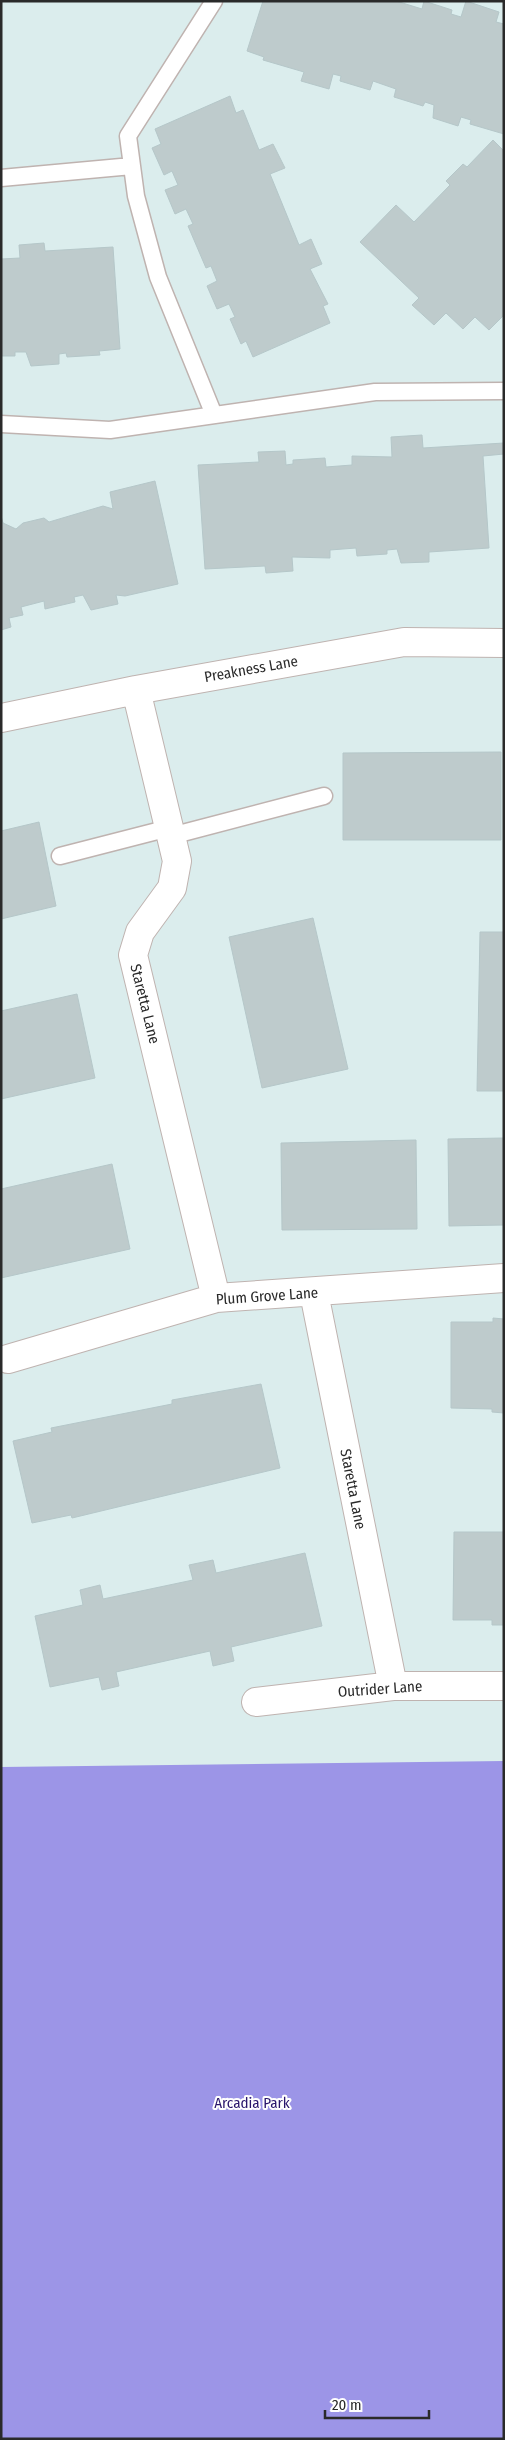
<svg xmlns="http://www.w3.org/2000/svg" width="505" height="2440" font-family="'Fira Sans Condensed',sans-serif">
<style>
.green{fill:#9c95e7}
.building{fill:#becbcc;stroke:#b5c7c9}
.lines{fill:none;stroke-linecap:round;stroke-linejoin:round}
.service-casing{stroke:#bfb3b0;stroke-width:19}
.minor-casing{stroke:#bfb3b0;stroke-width:30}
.service{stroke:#fff;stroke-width:16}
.minor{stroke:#fff;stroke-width:28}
.labels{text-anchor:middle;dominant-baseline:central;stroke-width:4;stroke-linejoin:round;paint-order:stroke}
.street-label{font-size:15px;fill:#2a2a2a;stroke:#fff}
.park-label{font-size:15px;fill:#29166c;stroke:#fff}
</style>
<rect width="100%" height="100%" fill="#dbeded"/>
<path class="green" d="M 504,1761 L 504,2439 L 1,2439 L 1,1767 Z"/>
<path class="building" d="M 263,1 L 396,1 L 422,9 L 424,1 L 452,10 L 451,14 L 461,17 L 466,1 L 499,12 L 496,22 L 504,24 L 504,134 L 470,124 L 471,120 L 461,117 L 458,126 L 433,118 L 434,105 L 425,102 L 423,106 L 394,97 L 396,89 L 373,81 L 370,90 L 340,81 L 341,76 L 333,74 L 329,89 L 301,81 L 304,72 L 263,60 L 264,57 L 247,51 Z
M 230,96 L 236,113 L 243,110 L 259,150 L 273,144 L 285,168 L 270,174 L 299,245 L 311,239 L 322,264 L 310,269 L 328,304 L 323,306 L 330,323 L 253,357 L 246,341 L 241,344 L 230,319 L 235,317 L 229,304 L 217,309 L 207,286 L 217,281 L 211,266 L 206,268 L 188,226 L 193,224 L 186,209 L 175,214 L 165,190 L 178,185 L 172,171 L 164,175 L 152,148 L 161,144 L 155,129 Z
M 493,140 L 504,151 L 504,315 L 489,330 L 475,317 L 463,329 L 446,313 L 434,325 L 412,305 L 419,298 L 360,242 L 396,205 L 414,222 L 450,185 L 446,181 L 463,164 L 467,167 Z
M 44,243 L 45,251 L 113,247 L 120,349 L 99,351 L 100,355 L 67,357 L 66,353 L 59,354 L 59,364 L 31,366 L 26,352 L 15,352 L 15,356 L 1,356 L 1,259 L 20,258 L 19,245 Z
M 422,435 L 423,448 L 504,443 L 504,454 L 483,456 L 489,548 L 429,552 L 429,562 L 401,563 L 397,549 L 387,550 L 387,554 L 357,556 L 356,548 L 330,550 L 330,558 L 292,557 L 293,571 L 266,573 L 265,566 L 205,569 L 198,465 L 259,462 L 258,452 L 285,451 L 286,465 L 293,464 L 293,460 L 325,458 L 326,467 L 352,465 L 352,456 L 392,457 L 391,437 Z
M 155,481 L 178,584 L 125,596 L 116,595 L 118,604 L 91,610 L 83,595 L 74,597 L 75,602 L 45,609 L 44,601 L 21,607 L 23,615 L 9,618 L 11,627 L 1,630 L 1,516 L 3,523 L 16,529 L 23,523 L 44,518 L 49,522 L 103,506 L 113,509 L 110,492 Z
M 501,752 L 501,840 L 343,840 L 343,753 Z
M 39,822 L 56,906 L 1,919 L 1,831 Z
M 313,918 L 348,1069 L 262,1088 L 229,937 Z
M 480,932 L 504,932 L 504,1091 L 477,1091 Z
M 77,994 L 95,1078 L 1,1099 L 1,1011 Z
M 504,1138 L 504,1225 L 449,1226 L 448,1139 Z
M 416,1140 L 417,1229 L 282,1230 L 281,1143 Z
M 112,1164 L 130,1249 L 1,1278 L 1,1189 Z
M 493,1318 L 504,1319 L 504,1413 L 492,1412 L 492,1409 L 451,1408 L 451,1322 L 493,1322 Z
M 261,1384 L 280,1468 L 72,1518 L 71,1515 L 32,1523 L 13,1441 L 52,1432 L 51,1428 L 172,1404 L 172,1400 Z
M 454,1532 L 504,1532 L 504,1625 L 492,1625 L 492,1620 L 453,1620 Z
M 305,1553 L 322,1626 L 231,1647 L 234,1661 L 213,1666 L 210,1651 L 116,1672 L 119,1686 L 102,1690 L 99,1677 L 50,1687 L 35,1616 L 83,1605 L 80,1590 L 100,1585 L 103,1599 L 193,1580 L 189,1565 L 213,1560 L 216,1573 Z"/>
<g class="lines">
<defs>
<path id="service" d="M 1,178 L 132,166
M 214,415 L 158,277 L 136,196 L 128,136 L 214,1
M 1,424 L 110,430 L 375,392 L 504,391
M 171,836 L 324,796
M 60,856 L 169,828"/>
<path id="minor" d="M 136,690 L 177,861 L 172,888 L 140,932 L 133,955 L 216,1298
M 1,718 L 136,690 L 404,642 L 504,643
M 314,1293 L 393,1686
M 8,1359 L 216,1298 L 504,1278
M 256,1702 L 393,1686 L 504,1686"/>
</defs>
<use href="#service" class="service-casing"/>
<use href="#minor" class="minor-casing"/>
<use href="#service" class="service"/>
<use href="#minor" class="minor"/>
</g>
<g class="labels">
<g class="street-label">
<text transform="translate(251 669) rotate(-10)">Preakness Lane</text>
<text transform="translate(145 1004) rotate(76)">Staretta Lane</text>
<text transform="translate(267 1296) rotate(-4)">Plum Grove Lane</text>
<text transform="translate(353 1489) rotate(79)">Staretta Lane</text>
<text transform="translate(380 1689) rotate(-4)">Outrider Lane</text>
</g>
<g class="park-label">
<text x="252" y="2103">Arcadia Park</text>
</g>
</g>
<rect width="505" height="2440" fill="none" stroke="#2a2a2a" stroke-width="5"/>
<path d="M325 2410v8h104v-8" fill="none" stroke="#2a2a2a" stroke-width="2.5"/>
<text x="332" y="2410" font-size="15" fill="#2a2a2a" stroke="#ffffff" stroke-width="4" paint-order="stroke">20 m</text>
</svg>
